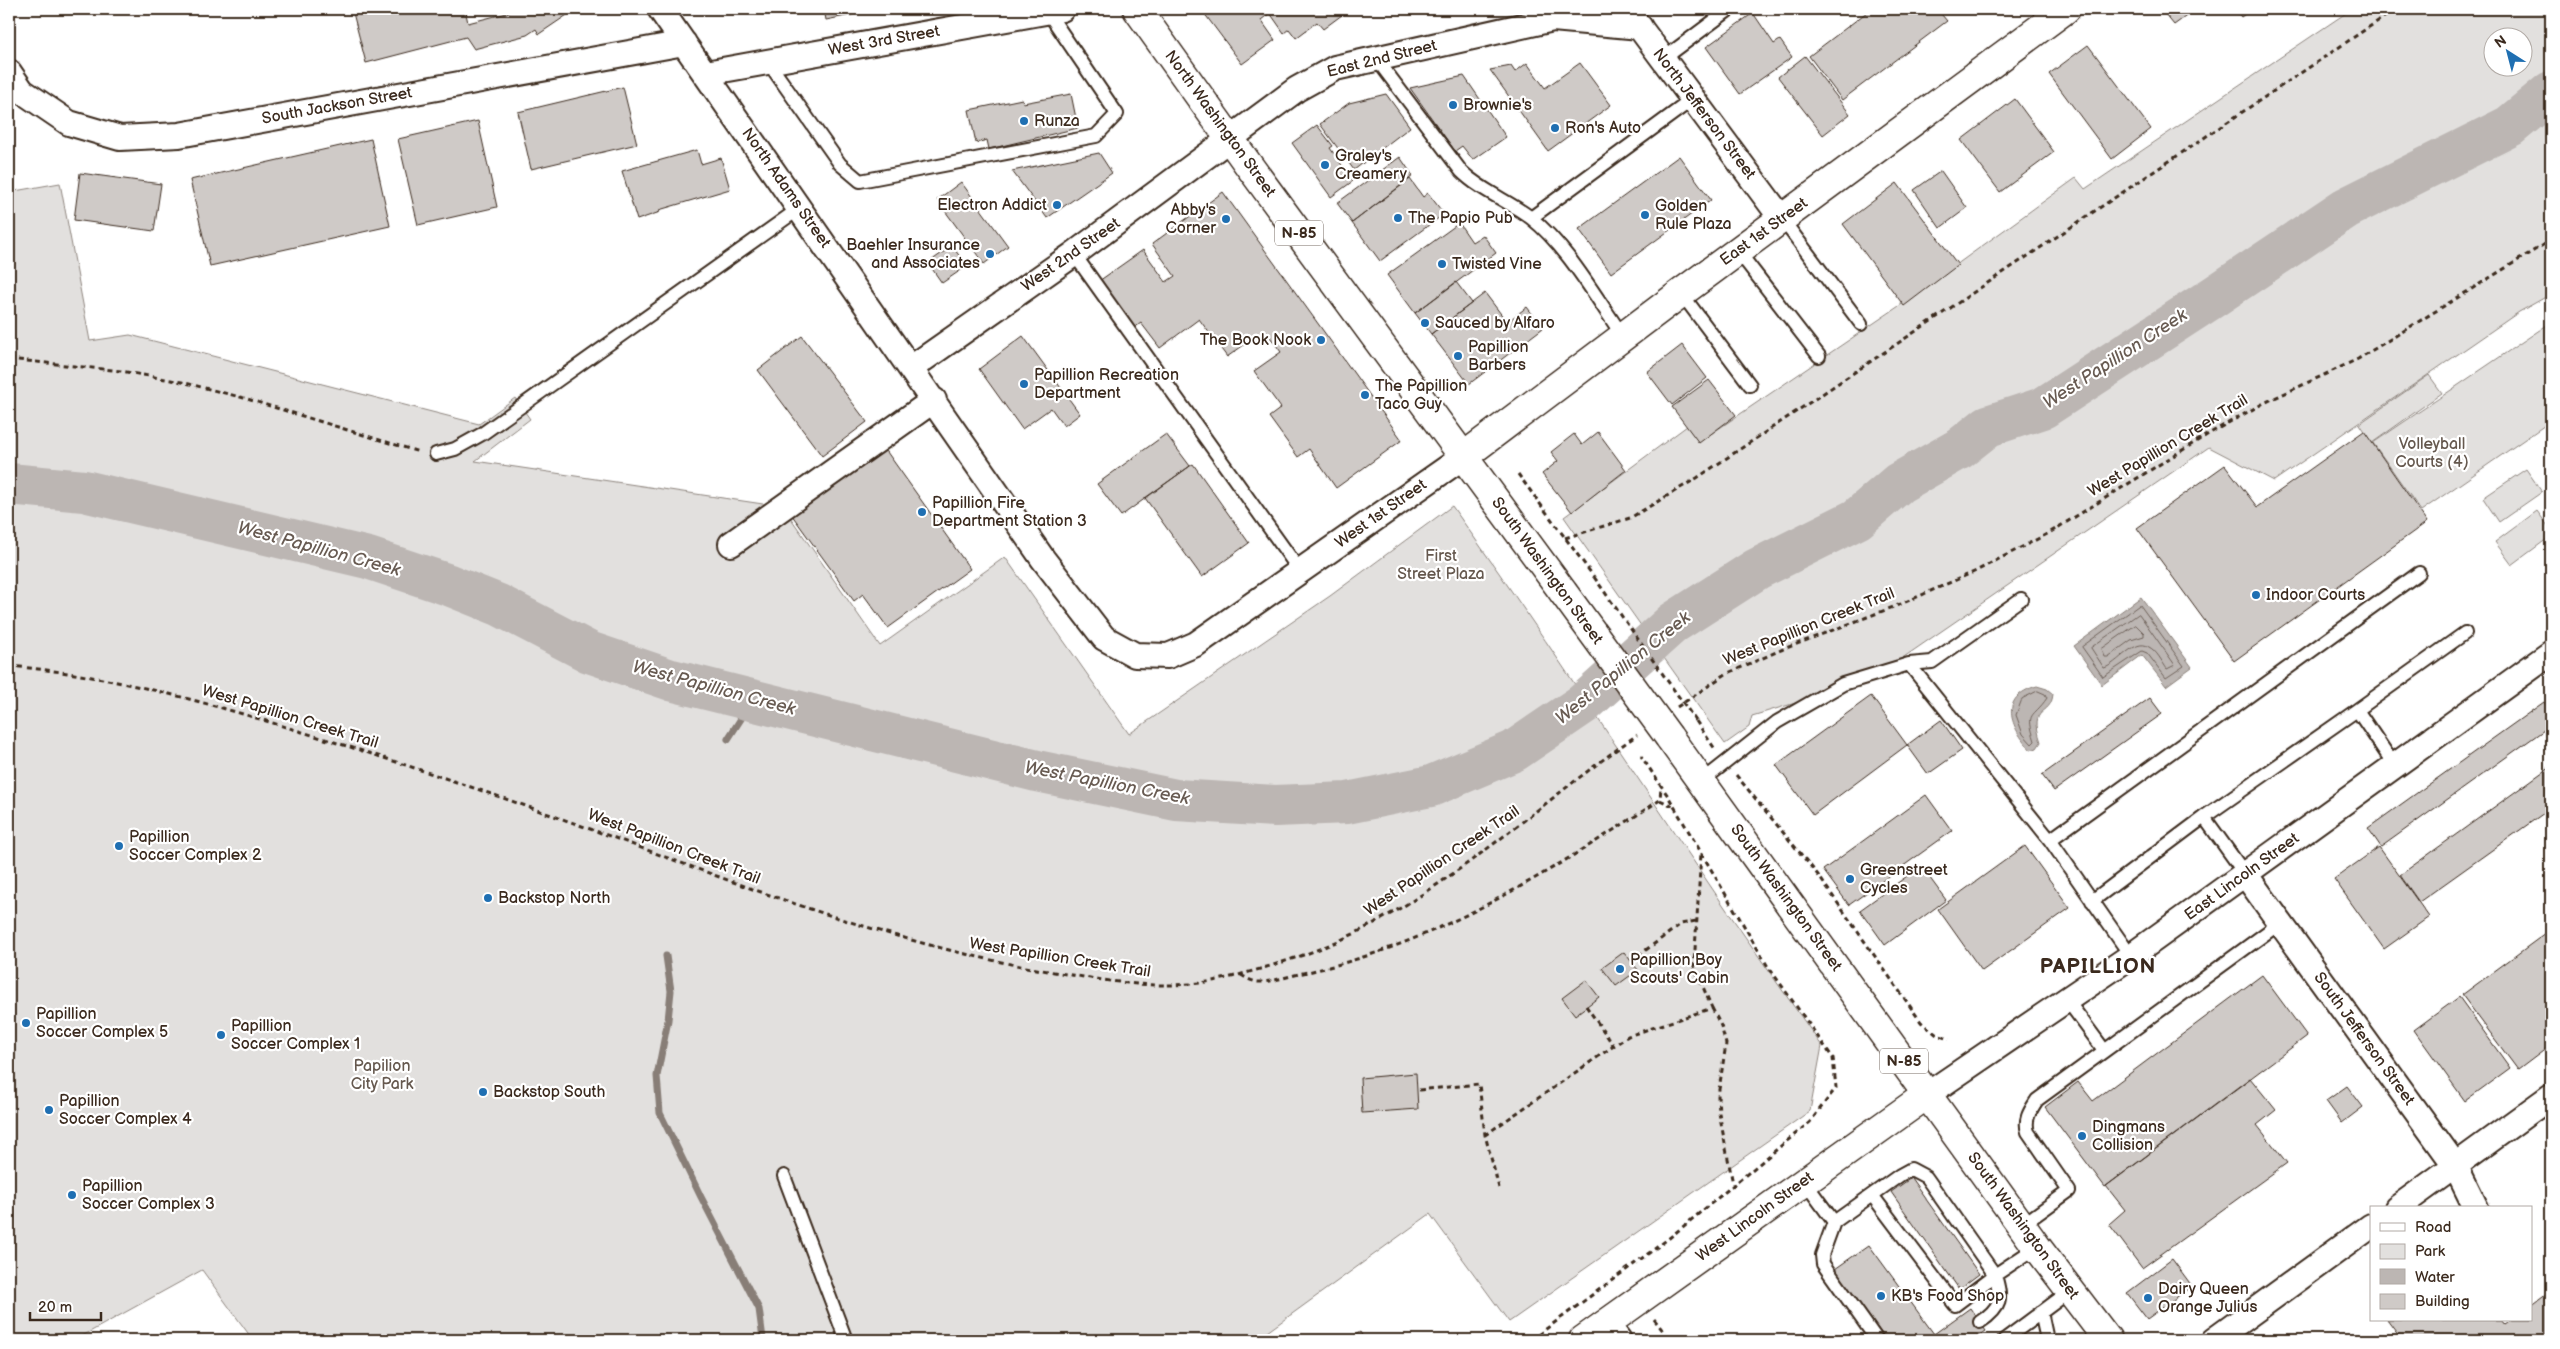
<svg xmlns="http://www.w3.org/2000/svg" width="2560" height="1349" font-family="'Balsamiq Sans',sans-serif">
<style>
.green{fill:#e2e0de;stroke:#8e857e;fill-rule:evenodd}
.water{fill:#bcb6b3;stroke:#887e77}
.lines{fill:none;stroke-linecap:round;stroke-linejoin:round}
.shore{stroke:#6f625a;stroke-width:1}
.stream{stroke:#887e77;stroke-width:7}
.river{stroke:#bcb6b3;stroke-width:42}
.building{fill:#cfcac7;stroke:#3b2a1e}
.lane-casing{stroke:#3b2a1e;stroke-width:16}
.street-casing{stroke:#3b2a1e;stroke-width:28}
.secondary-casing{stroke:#3b2a1e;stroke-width:31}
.primary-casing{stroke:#3b2a1e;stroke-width:31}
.path{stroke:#3b2a1e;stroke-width:3;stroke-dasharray:5 4;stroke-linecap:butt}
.lane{stroke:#fff;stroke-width:12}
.street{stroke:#fff;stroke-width:24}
.secondary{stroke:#fff;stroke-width:28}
.primary{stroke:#fff;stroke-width:28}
.primary-bridge-casing{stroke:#3b2a1e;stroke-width:31;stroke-linecap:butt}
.path-bridge{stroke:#3b2a1e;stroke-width:3;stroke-dasharray:5 4;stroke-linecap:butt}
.primary-bridge{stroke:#fff;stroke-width:28}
.poi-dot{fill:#1f6fb2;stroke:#fff;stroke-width:2}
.labels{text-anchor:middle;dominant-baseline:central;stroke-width:4.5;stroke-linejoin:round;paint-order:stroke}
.shield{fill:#fff;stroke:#766a62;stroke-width:1}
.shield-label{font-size:15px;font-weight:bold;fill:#3b2a1e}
.street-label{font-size:16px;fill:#3b2a1e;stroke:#fff}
.poi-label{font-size:16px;fill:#3b2a1e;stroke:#fff;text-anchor:start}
.park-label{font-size:16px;fill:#65584e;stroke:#fff}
.water-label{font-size:18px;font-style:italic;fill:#685b52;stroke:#fff}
.district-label{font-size:21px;font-weight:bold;letter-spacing:1px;fill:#3b2a1e;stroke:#fff}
</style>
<rect width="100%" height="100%" fill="#fff"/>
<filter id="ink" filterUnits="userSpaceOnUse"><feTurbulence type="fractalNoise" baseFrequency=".02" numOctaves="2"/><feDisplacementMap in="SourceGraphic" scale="10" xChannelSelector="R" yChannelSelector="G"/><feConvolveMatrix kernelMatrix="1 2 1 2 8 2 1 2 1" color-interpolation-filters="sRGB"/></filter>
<g filter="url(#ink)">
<path class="green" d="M 2352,9 L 2551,9 L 2551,294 L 2519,312 L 2274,481 L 2209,447 L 1869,681 L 1752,716 L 1749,727 L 1725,744 L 1564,517 L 1687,426 L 1699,442 L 1902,304 L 2076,178 L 2085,189 ZM 2492,38 L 2522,38 L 2522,68 L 2492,68 Z
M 60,183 L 90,341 L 130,335 L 479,424 L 515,398 L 530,419 L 475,461 L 783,507 L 880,646 L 1005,557 L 1129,734 L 1330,596 L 1452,506 C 1579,684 1694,869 1822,1046 L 1810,1111 L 1509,1322 L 1430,1214 L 1256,1340 L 253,1340 L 202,1270 L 75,1340 L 9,1340 L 9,192 Z
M 2550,323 L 2551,421 L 2421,511 L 2373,443 Z
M 2429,375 L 2442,393 L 2372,443 L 2359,424 Z
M 2526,469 L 2542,492 L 2499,522 L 2483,498 Z
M 2537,511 L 2551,530 L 2551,536 L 2512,565 L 2495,542 Z"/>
<path class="water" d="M 2141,597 L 2192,667 L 2166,686 L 2142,655 L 2102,685 L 2074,646 Z
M 2037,686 L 2047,689 L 2053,694 C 2051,718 2028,704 2041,742 L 2037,748 L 2031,750 C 2010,727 1998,697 2037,686 Z"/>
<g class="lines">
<path class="shore" d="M 2140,605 L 2184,666 L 2166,678 L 2147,653 L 2142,651 L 2103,677 L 2082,647 Z
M 2139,614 L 2175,665 L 2167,669 C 2162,662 2157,651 2149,647 C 2135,637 2117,665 2104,668 L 2091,648 Z
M 2136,625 L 2144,633 L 2144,636 L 2131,640 L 2108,657 L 2105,657 L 2102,649 Z
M 2038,691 L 2045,694 L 2047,698 C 2033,719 2025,710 2035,741 L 2032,744 L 2023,734 L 2016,715 L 2022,699 Z"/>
<path class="stream" d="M 728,739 L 753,700
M 666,956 L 671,991 L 668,1020 L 657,1076 L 660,1113 L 701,1197 L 759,1309 L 763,1339"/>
<path class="river" d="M 9,484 L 84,491 L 368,558 L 449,585 L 499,605 L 589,652 L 671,680 L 1037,771 L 1176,800 L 1275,806 L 1347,803 L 1431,786 L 1514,751 L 1583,704 L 1673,623 L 1757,569 L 1857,519 L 1899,483 L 1959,449 L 1988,426 L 2043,408 L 2215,296 L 2346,208 L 2510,126 L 2551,92"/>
</g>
<path class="building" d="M 352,9 L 465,9 L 468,23 L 507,13 L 512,9 L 576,9 L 539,34 L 536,29 L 527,35 L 474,49 L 466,37 L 366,63 Z
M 824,9 L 881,9 L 826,20 Z
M 1201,9 L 1350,9 L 1323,29 L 1317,22 L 1296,38 L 1289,29 L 1284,33 L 1270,13 L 1261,20 L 1275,40 L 1242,64 Z
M 1871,9 L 1937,9 L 1947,21 L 1842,100 L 1809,56 Z
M 2161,9 L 2196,9 L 2174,25 Z
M 2235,9 L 2252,9 L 2241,17 Z
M 1753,13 L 1774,44 L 1780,40 L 1792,57 L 1740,94 L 1706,47 Z
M 2088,45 L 2151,129 L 2112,159 L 2049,74 Z
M 1805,56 L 1850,114 L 1823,135 L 1778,77 Z
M 1527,63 L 1545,88 L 1580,63 L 1611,105 L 1548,151 L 1490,70 L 1511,66 L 1515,72 Z
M 1464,76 L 1506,137 L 1473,160 L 1462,146 L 1455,151 L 1410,88 Z
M 623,87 L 637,144 L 531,169 L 518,112 Z
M 1071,94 L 1078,128 L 989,149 L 987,140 L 976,143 L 969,110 L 1022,99 L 1023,103 Z
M 1386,94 L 1410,127 L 1354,170 L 1320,124 L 1349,103 Z
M 2015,99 L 2054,152 L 2000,192 L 1961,140 Z
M 478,121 L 497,207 L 418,225 L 398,139 Z
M 1317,125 L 1333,146 L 1330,148 L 1353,181 L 1331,197 L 1292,143 Z
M 371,139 L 390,226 L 210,266 L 190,180 Z
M 697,150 L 701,164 L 721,158 L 730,189 L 659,210 L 660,212 L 637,220 L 622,171 Z
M 1099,153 L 1112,173 L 1047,218 L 1012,171 Z
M 1679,156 L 1711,200 L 1611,273 L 1579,229 Z
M 1400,157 L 1413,176 L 1352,223 L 1337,203 Z
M 1941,171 L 1967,208 L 1940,228 L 1914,190 Z
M 80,173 L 161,184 L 154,231 L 74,220 Z
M 1410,179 L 1423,197 L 1428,193 L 1444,214 L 1380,261 L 1352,223 Z
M 961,182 L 1008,246 L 984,264 L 937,200 Z
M 1897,183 L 1958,265 L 1904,306 L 1843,224 Z
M 1223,192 L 1402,440 L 1336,488 L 1309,449 L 1298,457 L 1269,417 L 1281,408 L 1254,371 L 1281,352 L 1265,330 L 1227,357 L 1199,319 L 1160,348 L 1141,323 L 1134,328 L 1099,281 L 1143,250 L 1166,282 L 1175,276 L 1152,244 Z
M 1459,223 L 1472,242 L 1483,235 L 1496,253 L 1415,313 L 1387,275 Z
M 952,246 L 967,266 L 942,283 L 928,263 Z
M 1456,282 L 1472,303 L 1431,334 L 1415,313 Z
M 1485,293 L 1507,322 L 1527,307 L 1543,328 L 1469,384 L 1431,334 Z
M 802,336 L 867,422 L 822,456 L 758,370 Z
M 1023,336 L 1080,414 L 1064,426 L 1051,408 L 1022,429 L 979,369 Z
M 1682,345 L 1707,378 L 1672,405 L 1647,372 Z
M 1709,380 L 1736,415 L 1699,443 L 1672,407 Z
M 2364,431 L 2427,522 L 2234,661 L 2137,528 L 2225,465 L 2257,507 Z
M 1598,432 L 1626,470 L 1572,512 L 1542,474 L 1558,461 L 1551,452 L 1574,434 L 1582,445 Z
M 1166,434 L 1190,466 L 1121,516 L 1097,484 Z
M 882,445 L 970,569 L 888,628 L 863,594 L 854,601 L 789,511 Z
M 1193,464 L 1249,543 L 1202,577 L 1145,498 Z
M 1871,696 L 1907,745 L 1813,815 L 1776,765 Z
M 2150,698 L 2162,714 L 2054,791 L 2042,775 Z
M 2544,702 L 2551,712 L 2551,725 L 2381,847 L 2368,828 Z
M 1941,720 L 1962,750 L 1928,774 L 1907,745 Z
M 2551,766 L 2551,808 L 2419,902 L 2400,875 Z
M 1926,795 L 1952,831 L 1849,905 L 1823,870 Z
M 2025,846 L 2070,908 L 1982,971 L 1938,909 Z
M 2379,847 L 2429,917 L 2384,949 L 2334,879 Z
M 1921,866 L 1946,900 L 1885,945 L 1860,910 Z
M 2550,930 L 2551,1045 L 2518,1070 L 2462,995 Z
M 1624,952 L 1638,970 L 1616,986 L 1602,968 Z
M 2262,975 L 2307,1036 L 2105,1187 L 2045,1107 L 2078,1082 L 2093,1101 Z
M 1586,980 L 1599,997 L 1575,1015 L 1562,998 Z
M 2459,997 L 2510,1068 L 2465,1101 L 2414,1030 Z
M 1416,1073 L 1418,1109 L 1362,1113 L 1360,1078 Z
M 2250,1078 L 2276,1110 L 2257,1125 L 2287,1163 L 2142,1268 L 2109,1224 L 2125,1210 L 2106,1186 Z
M 2347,1086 L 2363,1107 L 2342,1123 L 2326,1101 Z
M 1911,1178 L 1979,1274 L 1959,1289 L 1891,1192 Z
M 1869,1245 L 1934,1334 L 1970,1308 L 1986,1331 L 1973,1340 L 1886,1340 L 1835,1269 Z
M 2172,1259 L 2192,1286 L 2147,1319 L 2127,1293 Z
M 2551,1290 L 2551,1340 L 2402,1340 L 2387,1320 L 2501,1320 L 2504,1324 L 2510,1320 L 2531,1320 L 2531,1305 Z
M 1360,1332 L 1365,1340 L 1348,1340 Z"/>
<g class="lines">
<defs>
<path id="lane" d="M 1375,57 L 1461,171 C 1481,191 1509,201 1531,218 C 1567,246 1596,298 1623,336
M 1663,59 L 1730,9
M 768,62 L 840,164 L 860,181 L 1096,136 L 1117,114 L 1047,11
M 1531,218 L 1693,99
M 1782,219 L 1861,324
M 1738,251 L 1819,356
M 1074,254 L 1300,571
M 1681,293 L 1750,385
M 436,454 L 455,449 L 482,434 L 800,208
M 1909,664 L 2050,840 L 2131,956
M 2357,710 L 2465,633
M 1701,782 L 1777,722 L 1843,684 L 1909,664 L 1932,662 L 2021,599
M 2204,817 L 2357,710 L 2395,766
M 2050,840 L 2419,573
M 2092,901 L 2204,817 L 2245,874
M 2067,1000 L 2104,1050
M 784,1176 L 846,1340
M 1804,1181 L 1834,1222 L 1900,1175 L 1911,1169 L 1926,1177 L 1995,1275 L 1955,1305 L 1872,1195
M 1834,1222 L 1822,1255 L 1823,1264 L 1877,1340
M 2022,1225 L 2069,1191 L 2028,1132 C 2024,1119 2030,1111 2037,1100 L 2280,923
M 2041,1312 L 2047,1340
M 1980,1322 C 2002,1307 2002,1300 1995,1275 L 2037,1247
M 2004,1340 L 2070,1291"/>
<path id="street" d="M 660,9 L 1043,559 L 1104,638 L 1135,655 L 1168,656 L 1196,644 L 1463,457
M 1626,9 L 1782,219
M 9,72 L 22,91 L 69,123 L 120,138 L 179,135 L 684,43
M 706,73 L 1062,9
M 911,368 L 1074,254 L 1297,89 L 1335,68 L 1553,19 L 1640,27
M 731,544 L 934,400
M 2245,874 L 2455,1165 L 2476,1208
M 1928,1094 L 2131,956 L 2551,653
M 2397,1208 L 2551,1096
M 1606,1323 L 1619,1340
M 2214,1340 L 2371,1226"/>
<path id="secondary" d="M 1463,457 L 1681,293 L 2066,9
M 1583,1340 L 1928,1094"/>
<path id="primary" d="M 1137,9 L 1250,167 L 1563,592
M 1669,737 L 2037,1247 L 2108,1340"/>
</defs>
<use href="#lane" class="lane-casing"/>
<use href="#street" class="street-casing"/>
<use href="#secondary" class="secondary-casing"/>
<use href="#primary" class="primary-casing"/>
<path class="path" d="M 9,359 L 121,371 L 182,382 L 244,398 L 419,452
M 1518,474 L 1594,577
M 1565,538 L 1630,518 L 1697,478 L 2396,9
M 9,666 C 108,674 205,702 299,731 C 406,764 511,800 615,838 C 761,893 905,948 1060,973 C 1124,984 1178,993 1242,974 C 1283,963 1328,948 1365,928 C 1463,877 1547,798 1637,735
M 1677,707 L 1726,674 L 1781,650 L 1901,604 L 1974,572 L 2049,533 L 2210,433 L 2264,403 L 2358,359 L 2551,240
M 1696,721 L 1715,749
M 1736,775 L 1818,875 L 1921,1022 L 1937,1035 L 1949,1039
M 1660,800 L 1673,806
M 1631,961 L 1681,924 L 1696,921
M 1241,975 C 1246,978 1253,982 1259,982 C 1273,982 1289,976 1303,973 C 1433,946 1550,872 1660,800 L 1661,787
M 1586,1006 L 1614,1046
M 1712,1008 L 1721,1026 L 1726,1044 L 1718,1096 L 1719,1113 L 1733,1184
M 1419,1090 L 1479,1084 L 1485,1135 L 1499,1188
M 1485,1135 L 1628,1036 L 1712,1008 L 1694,966 L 1701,853
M 1654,1319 L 1670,1340
M 1531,1340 L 1668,1239 L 1810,1122 L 1836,1088 L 1833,1058 L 1767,965 L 1668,796 L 1641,756"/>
<use href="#lane" class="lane"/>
<use href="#street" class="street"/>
<use href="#secondary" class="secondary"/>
<use href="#primary" class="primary"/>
<defs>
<path id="primary-bridge" d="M 1563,592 L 1669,737"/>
</defs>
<use href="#primary-bridge" class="primary-bridge-casing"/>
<path class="path-bridge" d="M 1594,577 L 1696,721"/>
<use href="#primary-bridge" class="primary-bridge"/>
</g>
</g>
<g class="poi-dot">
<circle cx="1453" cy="105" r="5"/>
<circle cx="1024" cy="121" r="5"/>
<circle cx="1555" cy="128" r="5"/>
<circle cx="1325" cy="165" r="5"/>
<circle cx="1057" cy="205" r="5"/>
<circle cx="1645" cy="215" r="5"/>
<circle cx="1398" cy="218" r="5"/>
<circle cx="1226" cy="219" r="5"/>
<circle cx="990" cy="254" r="5"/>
<circle cx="1442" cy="264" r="5"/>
<circle cx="1425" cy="323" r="5"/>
<circle cx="1321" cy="340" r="5"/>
<circle cx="1458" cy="356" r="5"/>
<circle cx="1024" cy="384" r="5"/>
<circle cx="1365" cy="395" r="5"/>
<circle cx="922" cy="512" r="5"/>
<circle cx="2256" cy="595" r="5"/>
<circle cx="119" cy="846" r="5"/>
<circle cx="1850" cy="879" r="5"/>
<circle cx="488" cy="898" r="5"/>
<circle cx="1620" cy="969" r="5"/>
<circle cx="26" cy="1023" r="5"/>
<circle cx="221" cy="1035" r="5"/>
<circle cx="483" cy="1092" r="5"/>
<circle cx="49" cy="1110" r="5"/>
<circle cx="2082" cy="1136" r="5"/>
<circle cx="72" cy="1195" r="5"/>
<circle cx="1881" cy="1296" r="5"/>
<circle cx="2148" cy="1298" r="5"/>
</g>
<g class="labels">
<g class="shield">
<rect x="1275" y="220.5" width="48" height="25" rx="4"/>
<rect x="1880" y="1048.5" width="48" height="25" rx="4"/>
</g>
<g class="shield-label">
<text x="1299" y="233">N-85</text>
<text x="1904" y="1061">N-85</text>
</g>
<g class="street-label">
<text transform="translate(884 41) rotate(-10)">West 3rd Street</text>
<text transform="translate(1382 59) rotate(-14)">East 2nd Street</text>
<text transform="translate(337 106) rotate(-10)">South Jackson Street</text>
<text transform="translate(1704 114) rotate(53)">North Jefferson Street</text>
<text transform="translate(1220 124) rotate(54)">North Washington Street</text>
<text transform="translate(786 188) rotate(55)">North Adams Street</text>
<text transform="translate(1764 232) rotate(-36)">East 1st Street</text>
<text transform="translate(1071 255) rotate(-35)">West 2nd Street</text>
<text transform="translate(2168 446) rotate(-31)">West Papillion Creek Trail</text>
<text transform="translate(1381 514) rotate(-35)">West 1st Street</text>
<text transform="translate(1547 571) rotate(54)">South Washington Street</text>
<text transform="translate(1809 627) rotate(-22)">West Papillion Creek Trail</text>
<text transform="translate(290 717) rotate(17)">West Papillion Creek Trail</text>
<text transform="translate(674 847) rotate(21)">West Papillion Creek Trail</text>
<text transform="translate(1442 861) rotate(-34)">West Papillion Creek Trail</text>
<text transform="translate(2242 877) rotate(-36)">East Lincoln Street</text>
<text transform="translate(1786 898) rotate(54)">South Washington Street</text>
<text transform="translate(1060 958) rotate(9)">West Papillion Creek Trail</text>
<text transform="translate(2364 1039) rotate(54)">South Jefferson Street</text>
<text transform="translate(1755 1217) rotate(-36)">West Lincoln Street</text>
<text transform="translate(2023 1226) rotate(54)">South Washington Street</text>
</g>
<g class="poi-label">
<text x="1463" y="105">Brownie's</text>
<text x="1034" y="121">Runza</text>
<text x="1565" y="128">Ron's Auto</text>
<text x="1335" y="156">Graley's<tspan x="1335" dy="18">Creamery</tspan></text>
<text x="1047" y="205" text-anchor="end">Electron Addict</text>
<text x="1655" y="206">Golden<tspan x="1655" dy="18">Rule Plaza</tspan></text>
<text x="1216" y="210" text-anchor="end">Abby's<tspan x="1216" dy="18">Corner</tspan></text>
<text x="1408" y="218">The Papio Pub</text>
<text x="980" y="245" text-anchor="end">Baehler Insurance<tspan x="980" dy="18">and Associates</tspan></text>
<text x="1452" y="264">Twisted Vine</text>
<text x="1435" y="323">Sauced by Alfaro</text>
<text x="1311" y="340" text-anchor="end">The Book Nook</text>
<text x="1468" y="347">Papillion<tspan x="1468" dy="18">Barbers</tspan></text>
<text x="1034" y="375">Papillion Recreation<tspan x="1034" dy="18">Department</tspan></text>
<text x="1375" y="386">The Papillion<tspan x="1375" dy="18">Taco Guy</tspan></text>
<text x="932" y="503">Papillion Fire<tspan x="932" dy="18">Department Station 3</tspan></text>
<text x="2266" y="595">Indoor Courts</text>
<text x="129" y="837">Papillion<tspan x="129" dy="18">Soccer Complex 2</tspan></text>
<text x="1860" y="870">Greenstreet<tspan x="1860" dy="18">Cycles</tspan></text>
<text x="498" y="898">Backstop North</text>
<text x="1630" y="960">Papillion Boy<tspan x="1630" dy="18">Scouts' Cabin</tspan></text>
<text x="36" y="1014">Papillion<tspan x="36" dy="18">Soccer Complex 5</tspan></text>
<text x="231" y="1026">Papillion<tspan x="231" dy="18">Soccer Complex 1</tspan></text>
<text x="493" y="1092">Backstop South</text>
<text x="59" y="1101">Papillion<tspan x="59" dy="18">Soccer Complex 4</tspan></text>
<text x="2092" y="1127">Dingmans<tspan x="2092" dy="18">Collision</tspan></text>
<text x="82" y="1186">Papillion<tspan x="82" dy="18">Soccer Complex 3</tspan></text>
<text x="2158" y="1289">Dairy Queen<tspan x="2158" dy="18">Orange Julius</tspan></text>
<text x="1891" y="1296">KB's Food Shop</text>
</g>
<g class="park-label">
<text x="2432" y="444">Volleyball<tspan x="2432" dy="18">Courts (4)</tspan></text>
<text x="1441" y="556">First<tspan x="1441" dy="18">Street Plaza</tspan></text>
<text x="382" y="1066">Papilion<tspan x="382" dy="18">City Park</tspan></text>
</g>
<g class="water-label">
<text transform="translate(2115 359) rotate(-33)">West Papillion Creek</text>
<text transform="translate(319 549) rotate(15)">West Papillion Creek</text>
<text transform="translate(1623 668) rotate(-39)">West Papillion Creek</text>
<text transform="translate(714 688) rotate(15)">West Papillion Creek</text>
<text transform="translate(1107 783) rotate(11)">West Papillion Creek</text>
</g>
<g class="district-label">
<text x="2098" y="966">PAPILLION</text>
</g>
</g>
<rect width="2560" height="1349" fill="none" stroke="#fff" stroke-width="30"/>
<rect x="15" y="15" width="2530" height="1319" fill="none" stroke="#3b2a1e" stroke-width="2" filter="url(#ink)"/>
<rect x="2370" y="1206" width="162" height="115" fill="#ffffff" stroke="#b1aaa5"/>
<rect x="2380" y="1223" width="25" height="8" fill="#ffffff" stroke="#b1aaa5"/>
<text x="2415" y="1232" font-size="15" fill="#3b2a1e">Road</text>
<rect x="2380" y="1244" width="25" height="15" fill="#e2e0de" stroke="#b1aaa5"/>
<text x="2415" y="1256" font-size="15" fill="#3b2a1e">Park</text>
<rect x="2380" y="1269" width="25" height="15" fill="#bcb6b3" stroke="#b1aaa5"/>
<text x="2415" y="1282" font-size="15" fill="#3b2a1e">Water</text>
<rect x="2380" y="1294" width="25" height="15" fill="#cfcac7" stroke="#b1aaa5"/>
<text x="2415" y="1306" font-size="15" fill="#3b2a1e">Building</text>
<g transform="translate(2508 52) rotate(324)"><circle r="24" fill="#ffffff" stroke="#b1aaa5"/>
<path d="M0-4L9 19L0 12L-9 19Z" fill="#1f6fb2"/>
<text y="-8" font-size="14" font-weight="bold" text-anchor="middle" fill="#3b2a1e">N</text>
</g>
<path d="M30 1312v8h71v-8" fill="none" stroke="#3b2a1e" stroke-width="2.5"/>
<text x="38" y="1312" font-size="15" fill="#3b2a1e" stroke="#ffffff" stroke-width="4" paint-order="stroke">20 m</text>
</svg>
